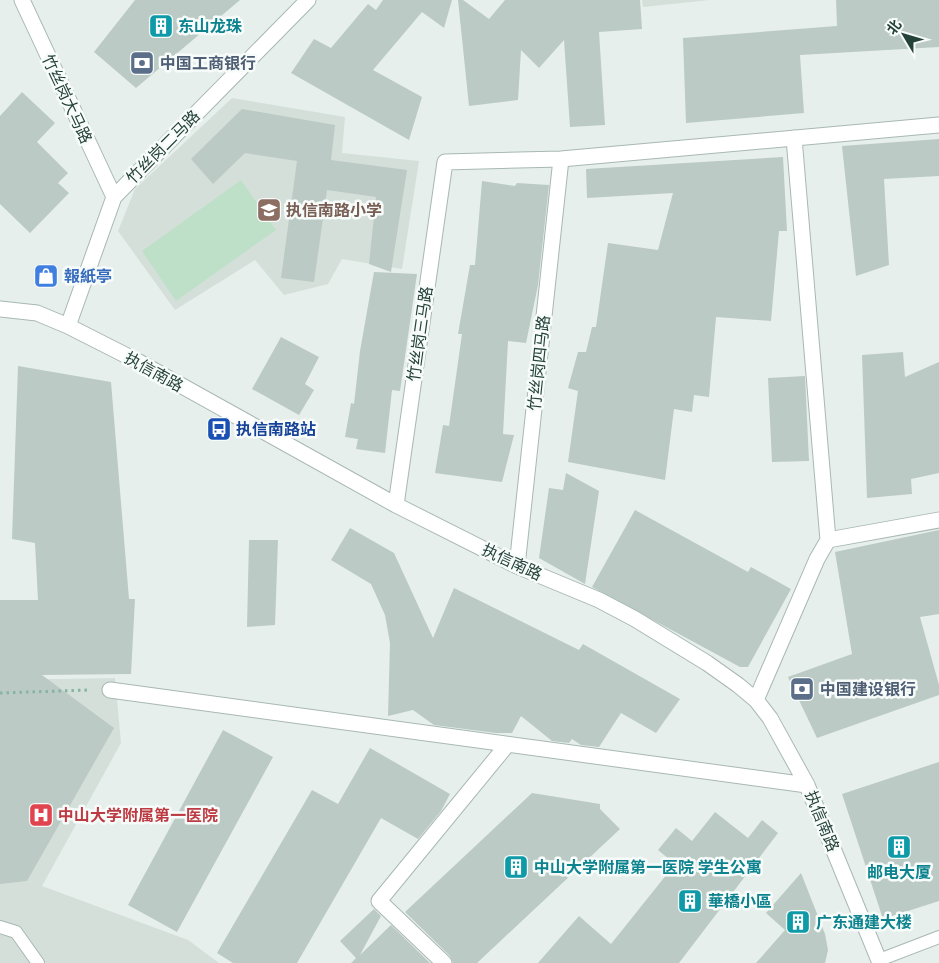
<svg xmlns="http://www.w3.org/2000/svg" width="939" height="963" font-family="'DM Sans','Noto Sans SC',sans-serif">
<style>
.built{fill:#d4dfda}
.green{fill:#bfe0c8}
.building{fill:#bbcac4}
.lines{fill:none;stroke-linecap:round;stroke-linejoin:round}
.lane-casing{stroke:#a8b8b2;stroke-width:14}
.street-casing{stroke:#a8b8b2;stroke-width:17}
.path{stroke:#86b3a5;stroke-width:3;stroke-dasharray:2.5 4;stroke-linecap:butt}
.lane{stroke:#fff;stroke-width:12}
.street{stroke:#fff;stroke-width:15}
.labels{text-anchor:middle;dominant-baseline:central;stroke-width:5;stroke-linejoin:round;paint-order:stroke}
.culture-label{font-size:16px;font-weight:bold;fill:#0d838f;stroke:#f7fbf9;text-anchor:start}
.service-label{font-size:16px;font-weight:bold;fill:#4e5e75;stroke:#f7fbf9;text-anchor:start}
.street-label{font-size:16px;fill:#24423a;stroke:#f7fbf9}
.education-label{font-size:16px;font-weight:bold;fill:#785e54;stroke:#f7fbf9;text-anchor:start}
.shop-label{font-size:16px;font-weight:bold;fill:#366cbe;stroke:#f7fbf9;text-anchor:start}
.transit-label{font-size:16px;font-weight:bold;fill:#164399;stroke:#f7fbf9;text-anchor:start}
.health-label{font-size:16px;font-weight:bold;fill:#be3a42;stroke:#f7fbf9;text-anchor:start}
</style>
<rect width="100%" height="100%" fill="#e6efeb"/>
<path class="built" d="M 642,0 L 710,0 L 643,7 Z
M 232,98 L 345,117 L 342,153 L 419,161 L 402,269 L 342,259 L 328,284 L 284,295 L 255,260 L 175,310 L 118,231 L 135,189 Z
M 115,678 L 121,743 L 42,886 L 188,940 L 219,963 L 0,963 L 0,680 Z"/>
<path class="green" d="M 241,180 L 276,230 L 176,301 L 142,251 Z"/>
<path class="building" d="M 135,0 L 240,0 L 136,88 L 94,52 Z
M 383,0 L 452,0 L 444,28 L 422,12 L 373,70 L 422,97 L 409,140 L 291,73 L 314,39 L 331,48 L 368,4 L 376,10 Z
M 458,0 L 463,0 L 489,19 L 505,0 L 640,0 L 642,29 L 599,32 L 605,125 L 570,127 L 564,40 L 539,68 L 521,50 L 518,100 L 469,106 Z
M 836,0 L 939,0 L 939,47 L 800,55 L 804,113 L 686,123 L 683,38 L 837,26 Z
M 22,92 L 55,123 L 37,142 L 68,173 L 58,183 L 69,193 L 30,233 L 0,204 L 0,116 Z
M 242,109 L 335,125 L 331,160 L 407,170 L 391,272 L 369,264 L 376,197 L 327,190 L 314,282 L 281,278 L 297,161 L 245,153 L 213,184 L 191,159 Z
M 939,139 L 939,176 L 884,179 L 889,265 L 856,276 L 842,146 Z
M 783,157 L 787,231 L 779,231 L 771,321 L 716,317 L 709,397 L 694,395 L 692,412 L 674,409 L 665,480 L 568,462 L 578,391 L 568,388 L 578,352 L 586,352 L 592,327 L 596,327 L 608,243 L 658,250 L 673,193 L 587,198 L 586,169 Z
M 482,181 L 515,186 L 517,183 L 549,185 L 538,285 L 526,343 L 508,341 L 503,434 L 514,435 L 502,482 L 435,473 L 443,425 L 449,426 L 462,334 L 458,334 L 470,265 L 475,265 Z
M 374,272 L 417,274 L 400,391 L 392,390 L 385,453 L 356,449 L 358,439 L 345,437 L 351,403 L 354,404 L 360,351 Z
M 281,337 L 319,357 L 305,384 L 314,390 L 299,415 L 252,389 Z
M 903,352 L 905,377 L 939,362 L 939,473 L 911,479 L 912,494 L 867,498 L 862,355 Z
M 18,366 L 111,382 L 129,599 L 135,599 L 131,674 L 42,675 L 114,728 L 27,881 L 0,884 L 0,600 L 38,600 L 35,543 L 12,539 Z
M 805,376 L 809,461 L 772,462 L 768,378 Z
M 566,473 L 599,491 L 585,584 L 539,558 L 549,488 L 563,490 Z
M 635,510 L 748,572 L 751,567 L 791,589 L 748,667 L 740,667 L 592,587 Z
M 350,528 L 394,553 L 433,638 L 454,588 L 579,650 L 583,644 L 680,699 L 656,733 L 621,713 L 599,747 L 581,745 L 572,739 L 569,743 L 552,741 L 521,716 L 512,733 L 496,733 L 434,725 L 413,710 L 388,716 L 390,643 L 385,615 L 371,584 L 331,560 Z
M 939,530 L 939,614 L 920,617 L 939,685 L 939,695 L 817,738 L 788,677 L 852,654 L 835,552 Z
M 249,540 L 278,540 L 275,625 L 247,627 Z
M 223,730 L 273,757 L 177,932 L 128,905 Z
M 370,748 L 450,794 L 441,811 L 418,839 L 381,818 L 297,963 L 233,963 L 217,953 L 312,790 L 338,804 Z
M 939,762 L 939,901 L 883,919 L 842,794 Z
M 532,793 L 600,804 L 600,809 L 620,829 L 477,963 L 453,963 L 450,956 L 405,912 Z
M 715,812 L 748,838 L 762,820 L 778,833 L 679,963 L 538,963 L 579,916 L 611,944 L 675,864 L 658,850 L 676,828 L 692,841 Z
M 801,873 L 825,934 L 828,950 L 825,963 L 756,963 L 785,930 L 766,913 Z
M 374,909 L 381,916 L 360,955 L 391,925 L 430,963 L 351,963 L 356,958 L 340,941 Z"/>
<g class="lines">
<defs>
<path id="lane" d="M 0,927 L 16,932 L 38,963
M 879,960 L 939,937"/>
<path id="street" d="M 22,0 L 114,197
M 794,138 L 828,540
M 0,309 L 37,313 L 68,326 L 139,362 L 396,505 L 517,566 L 599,600 L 635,619 L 707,663 L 738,685 L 756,700 L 770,718 L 807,785 L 880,963
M 68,326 L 114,197 L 308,0
M 396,505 L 445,162 L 561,159 L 939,125
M 517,566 L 561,159
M 110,690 L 807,785
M 756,700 L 817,559 L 828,540 L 939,520
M 444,963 L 379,901 L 507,745"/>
</defs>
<use href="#lane" class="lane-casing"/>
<use href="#street" class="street-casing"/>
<path class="path" d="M 0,693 L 89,690"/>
<use href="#lane" class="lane"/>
<use href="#street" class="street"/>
</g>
<defs>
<symbol id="building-square" viewBox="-11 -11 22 22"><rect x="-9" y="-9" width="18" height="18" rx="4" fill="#0f9aa8" stroke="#f7fbf9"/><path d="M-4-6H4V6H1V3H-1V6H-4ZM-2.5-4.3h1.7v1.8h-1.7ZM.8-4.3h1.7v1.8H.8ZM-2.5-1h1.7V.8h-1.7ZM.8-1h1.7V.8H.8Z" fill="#fff"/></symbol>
<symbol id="bank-square" viewBox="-11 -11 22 22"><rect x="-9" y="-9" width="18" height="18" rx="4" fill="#5c6f8a" stroke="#f7fbf9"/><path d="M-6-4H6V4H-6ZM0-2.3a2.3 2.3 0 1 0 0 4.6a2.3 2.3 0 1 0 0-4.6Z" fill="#fff"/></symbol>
<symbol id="school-square" viewBox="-11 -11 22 22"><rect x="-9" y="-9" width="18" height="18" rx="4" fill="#8d6e63" stroke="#f7fbf9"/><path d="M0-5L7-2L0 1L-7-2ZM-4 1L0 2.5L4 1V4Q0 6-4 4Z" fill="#fff"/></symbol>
<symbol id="shop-square" viewBox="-11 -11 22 22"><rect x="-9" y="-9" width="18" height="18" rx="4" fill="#3f7fe0" stroke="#f7fbf9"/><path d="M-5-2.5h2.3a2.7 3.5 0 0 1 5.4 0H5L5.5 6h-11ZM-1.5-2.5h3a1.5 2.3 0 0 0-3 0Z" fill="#fff"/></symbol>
<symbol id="bus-square" viewBox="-11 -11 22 22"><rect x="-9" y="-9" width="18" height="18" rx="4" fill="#1a4fb4" stroke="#f7fbf9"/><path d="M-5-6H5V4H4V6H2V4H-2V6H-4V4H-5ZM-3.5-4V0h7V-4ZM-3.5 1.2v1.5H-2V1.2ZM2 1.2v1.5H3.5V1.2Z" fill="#fff"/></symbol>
<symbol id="hospital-square" viewBox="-11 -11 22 22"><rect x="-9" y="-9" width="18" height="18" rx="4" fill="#e0444e" stroke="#f7fbf9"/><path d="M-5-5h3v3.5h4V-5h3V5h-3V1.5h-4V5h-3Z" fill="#fff"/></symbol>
</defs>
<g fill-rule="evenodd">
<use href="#building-square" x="147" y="12" width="28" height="28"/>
<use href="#bank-square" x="128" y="49" width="28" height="28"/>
<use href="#school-square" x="255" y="196" width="28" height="28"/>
<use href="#shop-square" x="32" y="262" width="28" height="28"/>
<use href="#bus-square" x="205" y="415" width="28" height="28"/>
<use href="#bank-square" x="788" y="675" width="28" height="28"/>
<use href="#hospital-square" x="27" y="801" width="28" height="28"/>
<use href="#building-square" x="885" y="833" width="28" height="28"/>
<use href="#building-square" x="502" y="853" width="28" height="28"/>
<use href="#building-square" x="676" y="887" width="28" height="28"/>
<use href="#building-square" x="784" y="908" width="28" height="28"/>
</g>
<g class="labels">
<g class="culture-label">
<text x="178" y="26">东山龙珠</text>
<text x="534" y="867">中山大学附属第一医院 学生公寓</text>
<text x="899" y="872" text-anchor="middle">邮电大厦</text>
<text x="708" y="901">華橋小區</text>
<text x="816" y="922">广东通建大楼</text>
</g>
<g class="service-label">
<text x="160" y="63">中国工商银行</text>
<text x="820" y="689">中国建设银行</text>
</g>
<g class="street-label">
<text transform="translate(67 99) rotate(65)">竹丝岗大马路</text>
<text transform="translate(163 147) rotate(-45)">竹丝岗二马路</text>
<text transform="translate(420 334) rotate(-82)">竹丝岗三马路</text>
<text transform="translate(539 363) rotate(-84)">竹丝岗四马路</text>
<text transform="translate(154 372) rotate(29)">执信南路</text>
<text transform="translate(512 562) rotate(25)">执信南路</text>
<text transform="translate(822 821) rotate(68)">执信南路</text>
</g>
<g class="education-label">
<text x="286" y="210">执信南路小学</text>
</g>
<g class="shop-label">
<text x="64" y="276">報紙亭</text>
</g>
<g class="transit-label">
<text x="236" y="429">执信南路站</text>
</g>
<g class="health-label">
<text x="58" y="815">中山大学附属第一医院</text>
</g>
</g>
<g transform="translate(904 35) rotate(308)" stroke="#f7fbf9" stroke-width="4" paint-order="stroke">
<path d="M0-4L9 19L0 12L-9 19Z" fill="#24423a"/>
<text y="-8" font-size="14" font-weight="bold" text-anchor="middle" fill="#24423a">北</text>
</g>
</svg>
